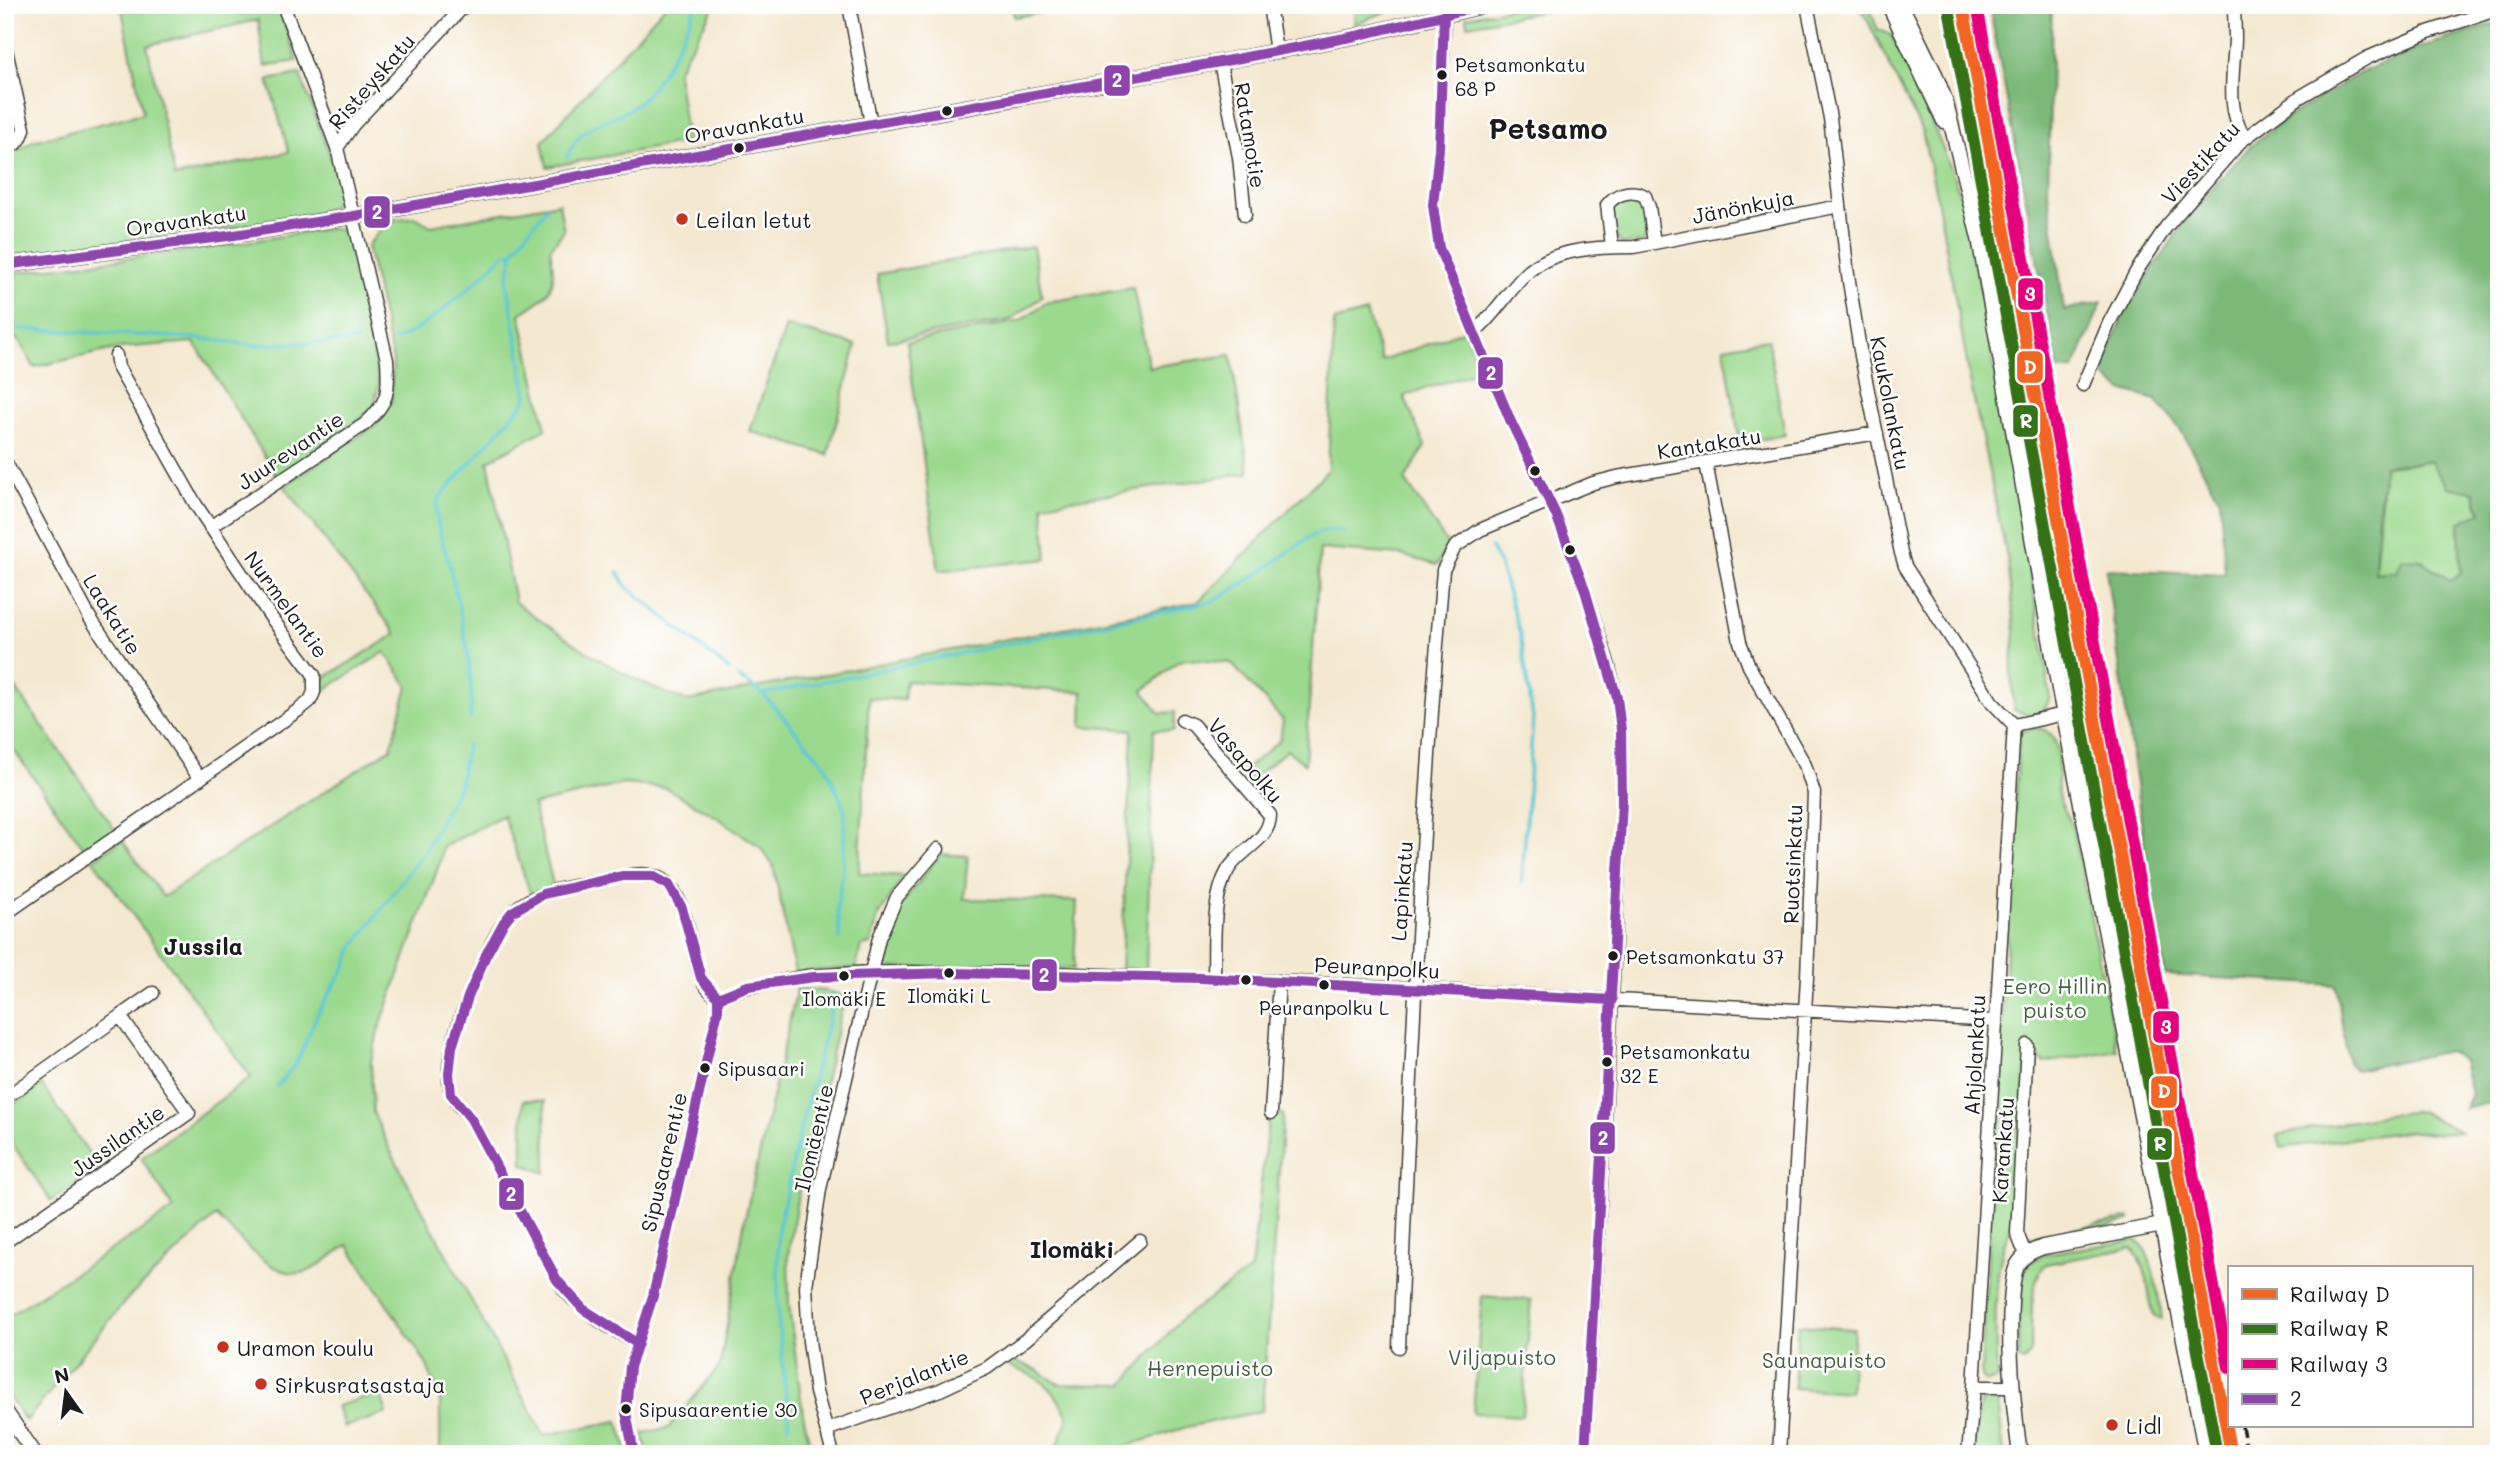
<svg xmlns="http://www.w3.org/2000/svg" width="2504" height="1459" font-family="Mali,sans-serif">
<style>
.green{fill:#9bd98e;stroke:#5c7a55;stroke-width:2}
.forest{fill:#7cb979;stroke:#4c6a4a;stroke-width:2;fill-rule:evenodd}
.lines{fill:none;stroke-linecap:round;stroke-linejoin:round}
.stream{stroke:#5bc7d4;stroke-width:3.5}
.minor-casing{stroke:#3c3b37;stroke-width:15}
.tertiary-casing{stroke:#3c3b37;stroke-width:17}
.minor{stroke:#fff;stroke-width:12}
.tertiary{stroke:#fff;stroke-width:14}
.rail{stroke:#1c1c1c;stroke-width:3.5;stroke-dasharray:10 5;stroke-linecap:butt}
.bus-1-casing{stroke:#fff;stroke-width:16}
.bus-1{stroke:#8e44ad;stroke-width:10}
.rail-1-casing{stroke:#fff;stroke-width:18}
.rail-2-casing{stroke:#fff;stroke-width:18}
.rail-3-casing{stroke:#fff;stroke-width:18}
.rail-1{stroke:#f26522;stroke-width:12}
.rail-2{stroke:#357219;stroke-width:12}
.rail-3{stroke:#e5007d;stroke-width:12}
.bus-dot{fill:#1c1c1c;stroke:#fff;stroke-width:2.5}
.poi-dot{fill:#c8321e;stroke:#fff;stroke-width:2.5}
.labels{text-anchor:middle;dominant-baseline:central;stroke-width:5;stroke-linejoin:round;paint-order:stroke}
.bus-label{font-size:19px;fill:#1c1c1c;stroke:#fff;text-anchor:start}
.street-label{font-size:21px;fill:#1c1c1c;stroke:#fff}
.poi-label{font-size:21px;fill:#1c1c1c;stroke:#fff;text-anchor:start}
.park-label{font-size:21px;fill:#485e44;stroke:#fff}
.neighbourhood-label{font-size:23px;font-weight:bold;fill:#1c1c1c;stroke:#fff}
.district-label{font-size:28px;font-weight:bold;fill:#1c1c1c;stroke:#fff}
.line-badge{stroke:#fff;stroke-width:2.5}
.badge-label{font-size:19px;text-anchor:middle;font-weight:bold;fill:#fff}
</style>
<rect width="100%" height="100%" fill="#fff"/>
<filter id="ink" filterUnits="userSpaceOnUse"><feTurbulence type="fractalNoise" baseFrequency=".0143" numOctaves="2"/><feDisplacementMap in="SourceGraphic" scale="14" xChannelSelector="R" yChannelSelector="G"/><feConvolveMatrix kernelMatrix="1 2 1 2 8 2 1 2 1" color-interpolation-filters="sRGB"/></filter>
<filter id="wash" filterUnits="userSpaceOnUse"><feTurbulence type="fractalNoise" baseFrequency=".00686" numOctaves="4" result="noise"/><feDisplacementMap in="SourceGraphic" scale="28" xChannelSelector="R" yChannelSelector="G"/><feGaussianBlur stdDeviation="1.57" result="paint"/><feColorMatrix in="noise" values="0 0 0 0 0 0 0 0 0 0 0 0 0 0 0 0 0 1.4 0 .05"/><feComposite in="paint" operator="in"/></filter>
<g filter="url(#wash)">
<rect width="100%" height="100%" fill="#f4e8d0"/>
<path class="green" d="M 121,5 L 278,5 L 297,61 L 265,66 L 258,20 L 147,45 L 175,177 L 289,152 L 268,80 L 300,74 L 342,189 L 335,205 L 315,214 L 241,227 L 5,257 L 5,154 L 15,152 L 33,141 L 143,113 Z
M 666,5 L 715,5 L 677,71 L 687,142 L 547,167 L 542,142 Z
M 1012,5 L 1086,5 L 1014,17 Z
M 1355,5 L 1403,5 L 1354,24 Z
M 1524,5 L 1578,5 L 1468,25 L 1466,17 Z
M 1860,5 L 1868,5 L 1878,30 L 1892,35 L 1925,106 L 1950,166 L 1961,198 L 1977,271 L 2045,658 L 2050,697 L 2045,709 L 2032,715 L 2014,710 L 2011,673 L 2015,633 L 2008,562 L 1972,390 L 1938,203 L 1922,131 Z
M 1626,200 L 1637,201 C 1647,212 1650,228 1644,242 L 1622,244 L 1616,237 L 1612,206 Z
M 559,203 L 564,231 L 550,249 C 557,288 553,293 520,314 L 546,429 L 488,461 L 515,602 C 568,641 625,680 687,701 L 1198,602 L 1328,470 L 1334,321 L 1366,312 L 1382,361 L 1465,330 L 1481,370 L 1404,396 L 1425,446 L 1405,480 L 1448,545 L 1437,565 L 1401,555 L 1320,549 L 1305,764 L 1287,750 L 1250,781 L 1242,772 L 1280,740 L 1283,720 L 1231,663 L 1186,659 L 1177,662 L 1143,691 L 1160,713 L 1175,712 L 1174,731 L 1154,730 L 1146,971 L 1121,970 L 1132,730 L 1082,726 L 1083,692 L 906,681 L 904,700 L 869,698 L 859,873 L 904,876 L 878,917 L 871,944 L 861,946 L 856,968 L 795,972 L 773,865 L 759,846 L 718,818 L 666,788 L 623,784 L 533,805 L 554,888 L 531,895 L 503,815 L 443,847 L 440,862 L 378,1032 L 371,1061 L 373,1112 L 390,1150 L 544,1435 L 618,1421 L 629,1454 L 440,1454 L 440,1401 L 426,1363 L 348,1245 C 335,1252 321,1267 306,1272 C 274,1282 238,1236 216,1216 L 128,1298 L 26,1421 L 5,1392 L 5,1318 L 174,1209 L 141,1158 L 251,1077 L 93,860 L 122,840 L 163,897 L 391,748 L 408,686 L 385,652 L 318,694 L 321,680 L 396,634 L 284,486 L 376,425 L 391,401 L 393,361 L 367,246 L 389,220 L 415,217 L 431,226 Z
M 333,228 L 343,230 L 351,238 L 379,383 L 374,407 L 361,418 L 278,478 L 194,342 L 120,348 L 34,367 L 18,339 L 5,342 L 5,274 L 213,247 Z
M 1033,246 L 1042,297 L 1010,320 L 888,341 L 877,274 Z
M 1133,288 L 1149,367 L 1231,355 L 1249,473 L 1043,504 L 1047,559 L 939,571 L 907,342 L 1020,321 L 1047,302 Z
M 786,326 L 856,345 L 828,455 L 750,431 Z
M 1768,339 L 1785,435 L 1740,443 L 1724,347 Z
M 2430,461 L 2448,487 L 2474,492 L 2481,513 L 2459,523 L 2461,572 L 2451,581 L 2422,560 L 2402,558 L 2397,571 L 2375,573 L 2384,466 Z
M 5,673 L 116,831 L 87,852 L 5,738 Z
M 2039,728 C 2068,734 2054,775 2059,797 C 2062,807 2069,818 2073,828 L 2117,1050 L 2044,1063 L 2034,1052 L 2029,1042 L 2013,1226 C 1990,1260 1996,1338 1997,1379 L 1988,1382 L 1983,1379 L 1981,1372 L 2019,736 L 2024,731 Z
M 940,854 L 968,856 L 964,899 L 1077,901 L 1074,969 L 880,968 L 893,917 Z
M 797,988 L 827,991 L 845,996 L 798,1194 L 788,1255 L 789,1306 L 803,1414 L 812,1454 L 647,1454 L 643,1433 L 668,1428 L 720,1366 L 745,1218 Z
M 42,1085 L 99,1168 L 51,1201 L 5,1133 L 5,1110 Z
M 523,1100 L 545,1101 L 546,1173 L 523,1164 Z
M 2420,1111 L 2460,1132 L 2432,1134 L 2408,1131 L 2281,1148 L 2278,1135 L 2386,1115 Z
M 1269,1114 L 1283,1114 L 1262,1411 L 1187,1427 L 1101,1454 L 1055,1454 L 1068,1417 C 1050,1378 1036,1377 998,1362 L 1005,1357 L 1037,1370 L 1059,1384 L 1123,1385 L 1182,1318 L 1251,1269 Z
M 2130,1218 L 2130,1221 L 2030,1245 L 2024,1243 L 2019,1236 L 2035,1236 Z
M 2136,1240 C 2153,1249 2159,1301 2162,1319 L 2154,1317 C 2147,1294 2150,1266 2131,1248 L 2046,1264 C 2028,1279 2032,1330 2031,1353 L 2024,1361 L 2018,1359 L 2020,1279 C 2024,1266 2035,1257 2048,1253 Z
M 1482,1296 L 1531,1300 L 1522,1416 L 1473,1413 Z
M 1798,1325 L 1854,1329 L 1850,1392 L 1794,1388 Z
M 380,1393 L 387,1413 L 344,1427 L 337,1406 Z
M 1988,1394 L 1997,1394 L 2004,1454 L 1975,1454 C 1976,1435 1973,1408 1988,1394 Z"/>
<path class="forest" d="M 1989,5 L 2052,5 L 2048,193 L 2064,310 L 2102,302 L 2074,369 L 2058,370 Z
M 2499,22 L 2499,1101 L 2464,1109 L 2471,1094 L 2463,1061 L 2449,1051 L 2355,1070 L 2348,1062 L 2336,985 L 2165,975 L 2145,849 L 2106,569 L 2225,574 L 2220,500 L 2180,429 L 2156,400 L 2121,390 L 2099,372 L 2128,305 L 2190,214 L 2249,147 L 2279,123 L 2360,73 L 2419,48 ZM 2430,461 L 2448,487 L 2474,492 L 2481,512 L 2459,523 L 2461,572 L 2451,581 L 2421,560 L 2401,558 L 2397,571 L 2375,573 L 2377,530 L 2384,466 Z"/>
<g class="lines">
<path class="stream" d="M 567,158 C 581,117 615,125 641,100 C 660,83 687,29 696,5
M 5,328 L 196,338 L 255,345 L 357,341
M 395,340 C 427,329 480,279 505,253 L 513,253
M 1491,548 L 1499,563 L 1520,634 L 1533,718 L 1522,883
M 618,572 L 626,586 L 729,670
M 738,677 L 763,694 L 826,766 L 845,810 L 843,868 L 837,908 L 840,939
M 763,694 L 1214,601 L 1252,578 L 1311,536 L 1323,531 L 1343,531
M 470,719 C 475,671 462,619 451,572 C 447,553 431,515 439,498 L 522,405 L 527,397 L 507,282 L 514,250 L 547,207
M 277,1086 L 296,1064 L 318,1013 L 346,966 L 354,946 L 425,850 L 459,786 L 467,745
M 789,1426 L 778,1316 L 778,1230 L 802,1122 L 835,995
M 790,1438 L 791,1454"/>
</g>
</g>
<g filter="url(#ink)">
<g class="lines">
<defs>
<path id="minor" d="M 283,5 L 337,148
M 849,5 L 871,124
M 1269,5 L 1276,51
M 1445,5 L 1439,149 L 1433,205 L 1439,248 L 1511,422 L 1556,515 L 1584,587 L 1608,663 L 1617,698 L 1621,730 L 1622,802 L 1612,1000 L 1585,1454
M 1807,5 L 1830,118 L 1848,275 L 1861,356 L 1901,553 L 1905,566 L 1992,702 L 2014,725 L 2064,714
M 2234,5 C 2234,16 2235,28 2235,39 C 2234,73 2225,108 2245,138
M 5,46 L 24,129 C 21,141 17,145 5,148
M 1220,62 L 1239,157 L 1245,215
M 1612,246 L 1607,205 C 1616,193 1632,189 1645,196 L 1649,207 L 1654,243
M 1475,331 C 1496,314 1509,289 1529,271 C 1556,248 1600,247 1634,247 L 1840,206
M 2083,385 L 2109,323 L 2136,272 L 2166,227 L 2240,142 L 2300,97 L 2367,58 L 2428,32 L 2499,9
M 5,461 L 90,618 L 200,779
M 1706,463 L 1740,642 L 1749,666 L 1805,765 L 1814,793 L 1807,977 L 1779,1454
M 210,527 L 365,424 C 389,402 389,392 387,360 L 337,148 L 353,125 L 465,5
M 1182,720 L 1193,725 L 1270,815 C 1270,841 1240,849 1228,870 C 1211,898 1215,946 1214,979
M 5,914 L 300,709 L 310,701 L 314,692 L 314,675 L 270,616 L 196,505 L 118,367 L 116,355
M 718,998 L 748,987 L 808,976 L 870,972 L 1053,973 L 1296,982 L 1995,1021
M 120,1016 L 153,993
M 5,1098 L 120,1016 L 189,1113 L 5,1242
M 1271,1113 L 1279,981
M 2027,1254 L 2022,1246 L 2017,1233 L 2027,1045
M 638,1344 C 608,1327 576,1309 557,1280 L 471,1119 C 463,1109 453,1102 450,1089 C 447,1076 449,1061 452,1047 C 458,1019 492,930 512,912 C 536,890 571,887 601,881 C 619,877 642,870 659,878 C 688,891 690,950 701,978 C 705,987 711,992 718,998
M 1399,1347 C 1410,1088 1421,828 1443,570 L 1455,547 L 1480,530 L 1593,483 L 1617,477 L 1877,433
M 1974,1387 L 2012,1387
M 826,1430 L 940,1390 L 987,1368 L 1025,1340 L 1140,1241
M 634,1454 L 626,1412 L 630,1367 L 653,1296 L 718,1010 L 718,998
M 833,1454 L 816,1392 L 809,1341 L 806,1286 L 820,1189 L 879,938 L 897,897 L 938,849
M 1968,1454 L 1974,1387 L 2014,725"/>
<path id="tertiary" d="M 1889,5 L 1944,121
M 1901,5 L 1935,74 L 1946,103 L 1979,238 L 2059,689 L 2206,1454
M 5,265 L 228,236 L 354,216 L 1220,62 L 1356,36 L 1486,5
M 5,1411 L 35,1454
M 2020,1454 C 2013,1404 2008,1354 2011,1303 C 2012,1291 2012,1277 2017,1266 C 2023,1255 2032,1251 2043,1247 L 2163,1225"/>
</defs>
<use href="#minor" class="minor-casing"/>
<use href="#tertiary" class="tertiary-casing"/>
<use href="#minor" class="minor"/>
<use href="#tertiary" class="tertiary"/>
<path class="rail" d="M 1980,5 L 2229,1357
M 2242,1426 L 2247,1454"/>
<defs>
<path id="bus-1" d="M 1444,15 L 1439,149 L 1433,205 L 1439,248 L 1511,422 L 1556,515 L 1584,587 L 1617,698 L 1621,730 L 1622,802 L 1585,1454
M 5,265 L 228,236 L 354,216 L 1220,62 L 1356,36 L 1485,5
M 718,998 L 748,986 L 814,977 L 952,973 L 1200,978 L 1612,1000
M 638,1344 L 583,1309 L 557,1280 L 471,1119 L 451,1094 L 449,1074 L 452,1047 L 468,997 L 486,955 L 504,922 L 512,912 L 543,894 L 623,876 L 652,876 L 669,885 L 682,908 L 701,978 L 718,998
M 634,1454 L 626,1412 L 630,1367 L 653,1296 L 718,1010 L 718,998"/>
</defs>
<use href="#bus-1" class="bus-1-casing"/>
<use href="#bus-1" class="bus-1"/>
<defs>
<path id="rail-1" d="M 1963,5 L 2231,1454"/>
<path id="rail-2" d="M 1949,8 L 2217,1454"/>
<path id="rail-3" d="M 1977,5 L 2229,1368"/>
</defs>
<use href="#rail-1" class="rail-1-casing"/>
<use href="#rail-2" class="rail-2-casing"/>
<use href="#rail-3" class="rail-3-casing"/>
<use href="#rail-1" class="rail-1"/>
<use href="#rail-2" class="rail-2"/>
<use href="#rail-3" class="rail-3"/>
</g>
</g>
<g class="bus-dot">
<circle cx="1442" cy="75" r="6"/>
<circle cx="947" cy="111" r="6"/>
<circle cx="739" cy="148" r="6"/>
<circle cx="1535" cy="471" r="6"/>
<circle cx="1570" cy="550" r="6"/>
<circle cx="1613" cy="956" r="6"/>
<circle cx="949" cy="973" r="6"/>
<circle cx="844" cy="976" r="6"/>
<circle cx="1246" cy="980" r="6"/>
<circle cx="1324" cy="985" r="6"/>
<circle cx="1607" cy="1062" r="6"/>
<circle cx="705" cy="1068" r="6"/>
<circle cx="626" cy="1409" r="6"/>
</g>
<g class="poi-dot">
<circle cx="682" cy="219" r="7"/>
<circle cx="223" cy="1347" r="7"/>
<circle cx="261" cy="1384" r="7"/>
<circle cx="2112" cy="1425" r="7"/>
</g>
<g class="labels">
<g class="bus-label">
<text x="1455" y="64">Petsamonkatu<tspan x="1455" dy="24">68 P</tspan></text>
<text x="1626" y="956">Petsamonkatu 37</text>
<text x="949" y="995" text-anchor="middle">Ilomäki L</text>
<text x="844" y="998" text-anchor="middle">Ilomäki E</text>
<text x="1324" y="1007" text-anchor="middle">Peuranpolku L</text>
<text x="1620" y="1051">Petsamonkatu<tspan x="1620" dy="24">32 E</tspan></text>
<text x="718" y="1068">Sipusaari</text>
<text x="639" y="1409">Sipusaarentie 30</text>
</g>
<g class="street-label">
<text transform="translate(371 81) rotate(-49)">Risteyskatu</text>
<text transform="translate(744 125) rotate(-10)">Oravankatu</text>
<text transform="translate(1251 135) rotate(81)">Ratamotie</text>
<text transform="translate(2200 162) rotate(-47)">Viestikatu</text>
<text transform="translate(1743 206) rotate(-11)">Jänönkuja</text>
<text transform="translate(186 220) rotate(-8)">Oravankatu</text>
<text transform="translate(1891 403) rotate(79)">Kaukolankatu</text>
<text transform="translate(1709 443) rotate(-9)">Kantakatu</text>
<text transform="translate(290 450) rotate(-34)">Juurevantie</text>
<text transform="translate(287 604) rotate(54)">Nurmelantie</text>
<text transform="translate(113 614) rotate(58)">Laakatie</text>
<text transform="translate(1246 760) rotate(50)">Vasapolku</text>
<text transform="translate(1792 864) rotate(-88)">Ruotsinkatu</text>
<text transform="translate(1401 891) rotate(-86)">Lapinkatu</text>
<text transform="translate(1377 967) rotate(3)">Peuranpolku</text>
<text transform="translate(1974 1055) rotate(-87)">Ahjolankatu</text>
<text transform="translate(813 1138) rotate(-77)">Ilomäentie</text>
<text transform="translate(117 1140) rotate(-35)">Jussilantie</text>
<text transform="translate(2002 1150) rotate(-86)">Karankatu</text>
<text transform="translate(663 1162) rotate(-77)">Sipusaarentie</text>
<text transform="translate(914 1376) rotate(-22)">Perjalantie</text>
</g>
<g class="poi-label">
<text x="696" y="219">Leilan letut</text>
<text x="237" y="1347">Uramon koulu</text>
<text x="275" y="1384">Sirkusratsastaja</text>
<text x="2126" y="1425">Lidl</text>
</g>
<g class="park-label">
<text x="2055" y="985">Eero Hillin<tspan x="2055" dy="24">puisto</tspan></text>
<text x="1502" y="1356">Viljapuisto</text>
<text x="1824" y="1359">Saunapuisto</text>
<text x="1210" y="1367">Hernepuisto</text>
</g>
<g class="neighbourhood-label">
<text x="203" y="946">Jussila</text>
<text x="1072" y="1249">Ilomäki</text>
</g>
<g class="district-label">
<text x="1548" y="128">Petsamo</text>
</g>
</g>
<g class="line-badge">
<rect x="1103" y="64" width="28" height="33" rx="7" fill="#8e44ad"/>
<rect x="363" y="195" width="28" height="34" rx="7" fill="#8e44ad"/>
<rect x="2017" y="277" width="27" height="34" rx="7" fill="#e5007d"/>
<rect x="2016" y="350" width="28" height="34" rx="7" fill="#f26522"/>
<rect x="1477" y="356" width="27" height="34" rx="7" fill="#8e44ad"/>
<rect x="2012" y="404" width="27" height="34" rx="7" fill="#357219"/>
<rect x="1031" y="958" width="27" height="34" rx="7" fill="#8e44ad"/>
<rect x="2152" y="1010" width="28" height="34" rx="7" fill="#e5007d"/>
<rect x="2150" y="1075" width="28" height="34" rx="7" fill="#f26522"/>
<rect x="1589" y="1121" width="27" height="34" rx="7" fill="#8e44ad"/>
<rect x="2146" y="1127" width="27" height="34" rx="7" fill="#357219"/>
<rect x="498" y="1177" width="27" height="34" rx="7" fill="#8e44ad"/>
</g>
<g class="badge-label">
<text x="1117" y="87">2</text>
<text x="377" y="219">2</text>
<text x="2030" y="301">3</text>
<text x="2030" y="374">D</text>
<text x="1491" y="380">2</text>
<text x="2026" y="428">R</text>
<text x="1044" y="982">2</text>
<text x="2166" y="1034">3</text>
<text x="2164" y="1098">D</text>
<text x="1603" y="1145">2</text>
<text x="2160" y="1151">R</text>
<text x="511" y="1201">2</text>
</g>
<rect width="2504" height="1459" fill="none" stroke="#fff" stroke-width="28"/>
<rect x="2228" y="1266" width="245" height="161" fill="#ffffff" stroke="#a4a4a4" stroke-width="2"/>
<rect x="2242" y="1289" width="35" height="10" fill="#f26522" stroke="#a4a4a4" stroke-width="2"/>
<text x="2290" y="1302" font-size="21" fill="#1c1c1c">Railway D</text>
<rect x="2242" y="1324" width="35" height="10" fill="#357219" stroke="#a4a4a4" stroke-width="2"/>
<text x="2290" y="1336" font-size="21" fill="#1c1c1c">Railway R</text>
<rect x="2242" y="1359" width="35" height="10" fill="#e5007d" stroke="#a4a4a4" stroke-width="2"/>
<text x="2290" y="1372" font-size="21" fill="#1c1c1c">Railway 3</text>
<rect x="2242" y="1394" width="35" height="10" fill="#8e44ad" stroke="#a4a4a4" stroke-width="2"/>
<text x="2290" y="1406" font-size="21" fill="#1c1c1c">2</text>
<g transform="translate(66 1392) rotate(346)" stroke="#ffffff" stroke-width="5" paint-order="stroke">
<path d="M0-5L12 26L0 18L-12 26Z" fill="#1c1c1c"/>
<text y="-10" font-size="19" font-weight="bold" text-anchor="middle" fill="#1c1c1c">N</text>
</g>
</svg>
